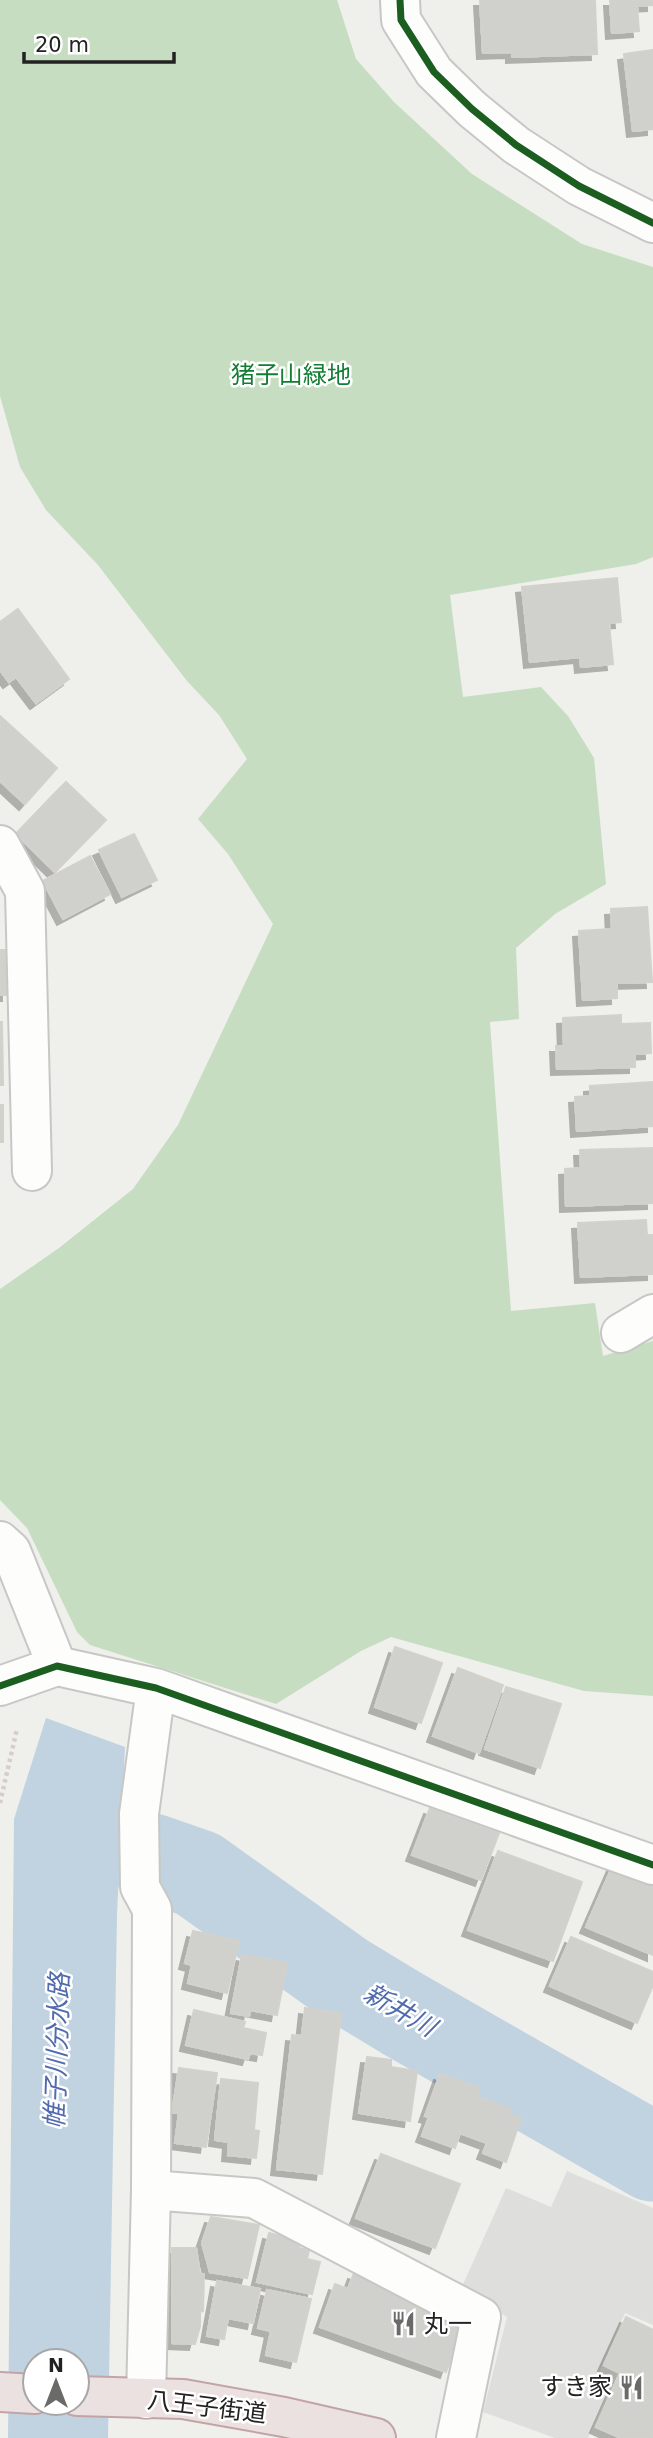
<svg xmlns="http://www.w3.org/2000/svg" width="653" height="2438" font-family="'DejaVu Sans','Noto Sans JP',sans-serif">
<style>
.religious{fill:#dededc}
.forest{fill:#c6ddc2}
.water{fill:#c1d3e0;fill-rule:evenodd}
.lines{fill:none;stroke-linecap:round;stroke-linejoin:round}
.river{stroke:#c1d3e0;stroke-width:89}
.building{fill:#d0d0cc;stroke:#d3d1cc;stroke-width:2;filter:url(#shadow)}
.minor-casing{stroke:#c7c7c5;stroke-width:42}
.highway-casing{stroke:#c3a4a6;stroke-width:42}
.path{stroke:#d7ceca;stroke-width:4.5;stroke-dasharray:3.5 3.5;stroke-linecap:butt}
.minor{stroke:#fdfdfc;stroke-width:38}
.highway{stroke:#ebe1e1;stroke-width:38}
.cycleway-casing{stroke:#fff;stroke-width:11}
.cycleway{stroke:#1b5e20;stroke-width:7}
.labels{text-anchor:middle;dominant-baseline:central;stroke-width:5;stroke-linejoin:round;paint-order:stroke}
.park-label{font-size:24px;fill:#127d33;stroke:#fff}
.poi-label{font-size:24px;fill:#222;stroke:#fff;text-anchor:start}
.street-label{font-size:24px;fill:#222;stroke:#fff}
.water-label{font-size:26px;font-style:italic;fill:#526bae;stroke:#fff}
</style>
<defs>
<filter id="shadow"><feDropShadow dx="-6" dy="6" stdDeviation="0" flood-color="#0004"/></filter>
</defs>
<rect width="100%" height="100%" fill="#efefeb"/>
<path class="religious" d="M 567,2171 L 653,2208 L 653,2325 L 625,2313 L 594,2384 L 609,2390 L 588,2438 L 555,2438 L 483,2412 L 507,2317 L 461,2289 L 506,2188 L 551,2207 Z"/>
<path class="forest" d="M 0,0 L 337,0 L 356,59 L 394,102 L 472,174 L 582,244 L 653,267 L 653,557 L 636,564 L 450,595 L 463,697 L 541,687 L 568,716 L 594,758 L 606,884 L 555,914 L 516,948 L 519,1019 L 490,1022 L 511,1311 L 595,1303 L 603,1356 L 653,1341 L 653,1696 L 584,1691 L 391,1637 L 361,1651 L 276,1704 L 90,1645 L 77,1632 L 27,1528 L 0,1500 L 0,1289 L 59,1248 L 133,1189 L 178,1125 L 273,924 L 228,854 L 198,819 L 247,759 L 219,715 L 187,681 L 98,565 L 46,510 L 20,467 L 0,396 Z"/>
<path class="water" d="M 46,1718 L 125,1747 L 117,1914 L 108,2438 L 8,2438 L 14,1819 ZM 35,2361 L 77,2361 L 77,2403 L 35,2403 Z"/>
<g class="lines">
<path class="river" d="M 152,1858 L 198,1874 L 342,1977 L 403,2014 L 653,2157"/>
</g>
<path class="building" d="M 480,0 L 595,0 L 597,54 L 512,57 L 512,52 L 483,53 Z
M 610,0 L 653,0 L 653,5 L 637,6 L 639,31 L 612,33 Z
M 653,50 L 653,129 L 633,131 L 624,54 Z
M 617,578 L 621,622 L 609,623 L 613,664 L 581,667 L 580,657 L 530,662 L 522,587 Z
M 18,609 L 69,679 L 36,703 L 16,677 L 9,682 L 0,670 L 0,622 Z
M 0,716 L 57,768 L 25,804 L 0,781 Z
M 66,782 L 106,820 L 55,872 L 16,834 Z
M 134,834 L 157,880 L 122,897 L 99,850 Z
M 90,856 L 110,894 L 63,919 L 43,881 Z
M 647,907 L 652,982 L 617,983 L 617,998 L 583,1000 L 579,931 L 612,929 L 611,909 Z
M 0,950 L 7,950 L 8,995 L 0,995 Z
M 621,1015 L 621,1024 L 650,1023 L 651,1053 L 635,1054 L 635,1067 L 557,1069 L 556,1046 L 564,1046 L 563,1018 Z
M 0,1022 L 2,1022 L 3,1085 L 0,1085 Z
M 653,1082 L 653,1126 L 577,1131 L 575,1097 L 590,1096 L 590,1086 Z
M 0,1105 L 3,1105 L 3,1142 L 0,1142 Z
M 653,1148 L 653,1203 L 566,1206 L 565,1169 L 581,1168 L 580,1150 Z
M 646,1220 L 647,1235 L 653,1235 L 653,1274 L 581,1277 L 578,1223 Z
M 395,1647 L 442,1663 L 421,1723 L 375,1707 Z
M 458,1668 L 503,1685 L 479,1753 L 433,1736 Z
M 506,1687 L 561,1704 L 540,1768 L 485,1749 Z
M 430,1808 L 499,1833 L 481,1880 L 412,1855 Z
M 498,1851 L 582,1882 L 553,1961 L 468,1930 Z
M 613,1865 L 653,1883 L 653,1955 L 586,1927 Z
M 193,1931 L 239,1941 L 227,1993 L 188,1983 L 192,1965 L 185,1963 Z
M 571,1937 L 653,1972 L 653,1985 L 637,2023 L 550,1986 Z
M 242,1955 L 287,1963 L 277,2015 L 250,2010 L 249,2016 L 231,2013 Z
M 305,2008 L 341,2013 L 322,2174 L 277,2169 L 292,2035 L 302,2036 Z
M 194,2010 L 245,2022 L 243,2028 L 266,2033 L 262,2055 L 250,2053 L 248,2059 L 186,2045 Z
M 367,2057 L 391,2060 L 391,2067 L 417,2071 L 410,2121 L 359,2113 Z
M 179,2068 L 217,2073 L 206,2147 L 175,2143 L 179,2113 L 172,2113 Z
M 440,2074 L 480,2088 L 477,2097 L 510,2109 L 508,2114 L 521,2118 L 506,2162 L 483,2153 L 487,2143 L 460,2133 L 455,2148 L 422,2136 L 429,2117 L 425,2116 Z
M 221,2079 L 258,2083 L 254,2130 L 259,2131 L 256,2158 L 228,2155 L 229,2142 L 215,2140 Z
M 381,2154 L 460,2184 L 435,2248 L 356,2218 Z
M 211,2217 L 259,2225 L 247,2278 L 210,2272 L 202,2243 Z
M 269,2233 L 301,2241 L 299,2248 L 309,2250 L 307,2259 L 320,2262 L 312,2294 L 257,2282 Z
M 172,2248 L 196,2248 L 200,2274 L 204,2274 L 203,2311 L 200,2312 L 200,2326 L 195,2344 L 172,2343 Z
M 354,2273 L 414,2294 L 465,2319 L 446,2372 L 320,2327 L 335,2284 L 348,2289 Z
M 217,2281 L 260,2289 L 253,2323 L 228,2318 L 224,2339 L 207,2336 Z
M 267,2290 L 311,2299 L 296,2362 L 266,2355 L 271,2331 L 258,2328 Z
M 626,2317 L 653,2330 L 653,2438 L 621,2438 L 596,2427 L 620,2373 L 604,2365 Z"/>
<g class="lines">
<defs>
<path id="minor" d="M 400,0 L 401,20 L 434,72 L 472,109 L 516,145 L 579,186 L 653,223
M 0,845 L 25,891 L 32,1171
M 621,1333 L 653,1314
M 0,1541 L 11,1551 L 57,1666
M 0,1686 L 57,1666 L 156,1688 L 653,1865
M 151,2190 L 152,1909 L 140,1887 L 139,1814 L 156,1688
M 146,2399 L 151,2190 L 254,2198 L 481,2317 L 456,2438"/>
<path id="highway" d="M 0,2392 L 35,2394
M 77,2396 L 183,2399 L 284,2417 L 376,2438"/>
</defs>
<use href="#minor" class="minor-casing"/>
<use href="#highway" class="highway-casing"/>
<path class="path" d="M 0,1803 L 17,1729"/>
<use href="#minor" class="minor"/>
<use href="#highway" class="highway"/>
<defs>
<path id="cycleway" d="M 400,0 L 401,20 L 434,72 L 472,109 L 516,145 L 579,186 L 653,223
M 0,1686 L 57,1666 L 156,1688 L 653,1865"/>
</defs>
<use href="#cycleway" class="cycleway-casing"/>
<use href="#cycleway" class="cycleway"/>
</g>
<defs>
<symbol id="restaurant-bare" viewBox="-9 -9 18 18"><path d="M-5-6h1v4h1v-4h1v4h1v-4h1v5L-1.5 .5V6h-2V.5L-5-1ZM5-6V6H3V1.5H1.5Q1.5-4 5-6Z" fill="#6a6a68" stroke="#fff" stroke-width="2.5" paint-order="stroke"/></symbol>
</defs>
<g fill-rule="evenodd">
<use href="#restaurant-bare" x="386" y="2306" width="35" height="35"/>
<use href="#restaurant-bare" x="614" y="2370" width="35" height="35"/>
</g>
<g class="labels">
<g class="park-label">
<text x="291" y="375">猪子山緑地</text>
</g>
<g class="poi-label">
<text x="424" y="2324">丸一</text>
<text x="612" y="2387" text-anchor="end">すき家</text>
</g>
<g class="street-label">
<text transform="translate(207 2407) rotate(7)">八王子街道</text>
</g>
<g class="water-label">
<text transform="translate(400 2010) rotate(30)">新井川</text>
<text transform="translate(57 2051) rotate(-88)">帷子川分水路</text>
</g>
</g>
<g transform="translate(56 2382)"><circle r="33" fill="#ffffff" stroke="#a7a7a7" stroke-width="2"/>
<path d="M0-5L12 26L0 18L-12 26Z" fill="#6a6a68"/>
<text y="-10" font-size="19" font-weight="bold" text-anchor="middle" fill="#222222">N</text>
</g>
<path d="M24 52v10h150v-10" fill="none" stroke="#222222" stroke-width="3.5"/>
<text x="35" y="52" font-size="21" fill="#222222" stroke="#ffffff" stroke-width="5" paint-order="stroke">20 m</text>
</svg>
